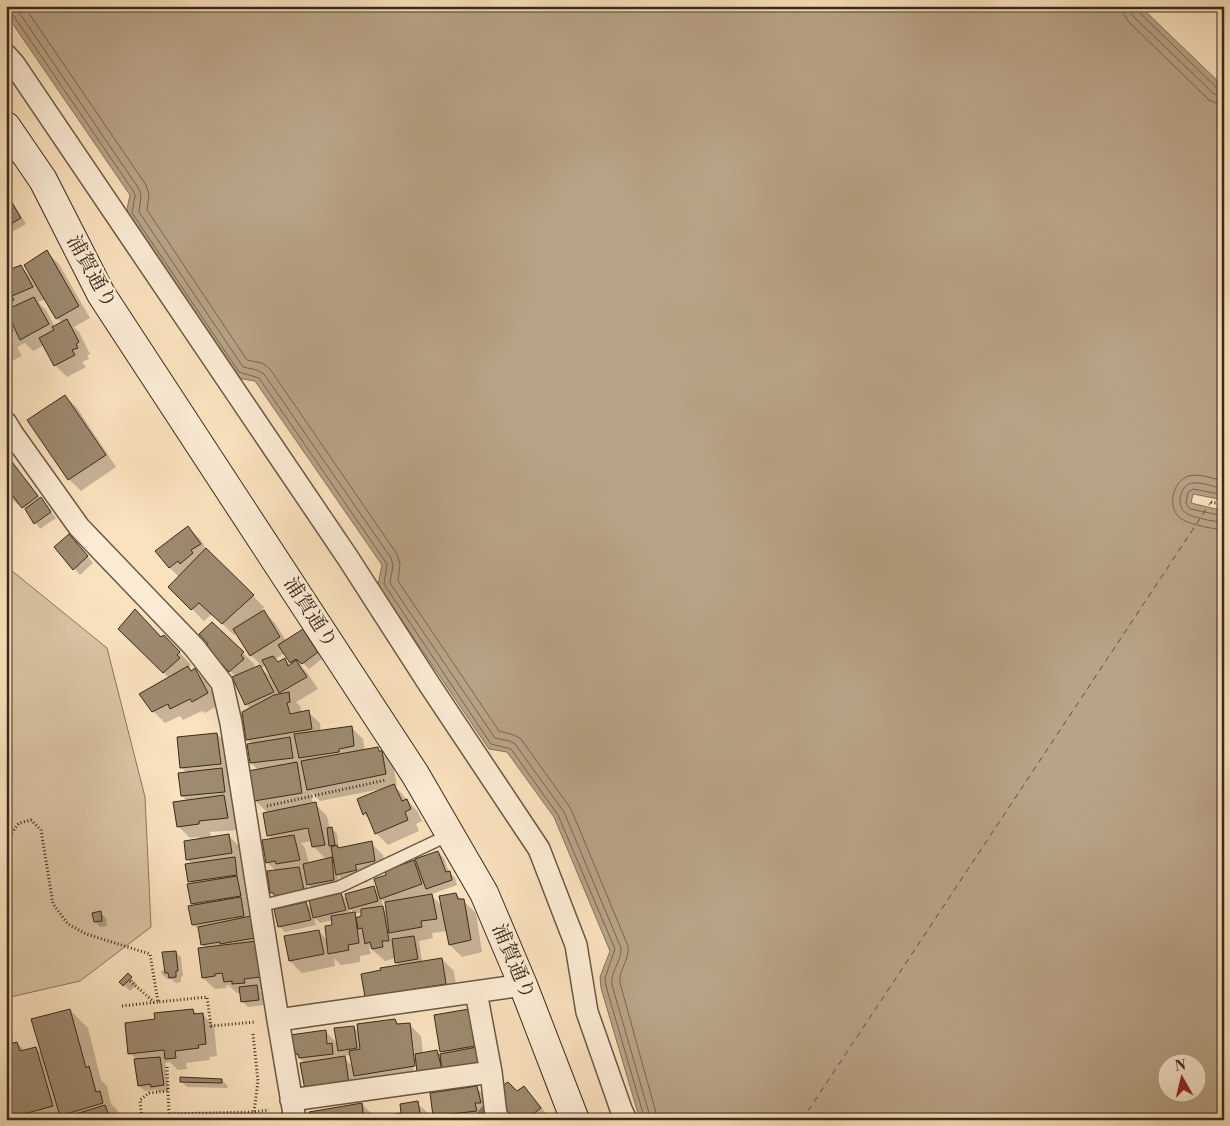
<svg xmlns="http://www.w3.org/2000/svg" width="1230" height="1126" font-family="'Libre Bodoni','Noto Serif JP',serif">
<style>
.green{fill:#d9c3a2;stroke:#89765e}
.water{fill:#b8a386;stroke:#85735b;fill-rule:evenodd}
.shadow{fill:#0003;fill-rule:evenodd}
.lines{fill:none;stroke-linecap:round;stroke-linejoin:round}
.shore{stroke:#786650;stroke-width:1}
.stream{stroke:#85735b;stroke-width:8}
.ferry{stroke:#5f4e3a;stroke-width:1;stroke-dasharray:6 5;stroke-linecap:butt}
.building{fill:#9d8a6f;stroke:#392a1a}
.lane-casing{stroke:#695843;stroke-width:14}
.street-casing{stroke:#695843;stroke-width:24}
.secondary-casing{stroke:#392a1a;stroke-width:30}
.path{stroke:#392a1a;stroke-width:3;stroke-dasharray:1 2.5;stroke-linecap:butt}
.lane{stroke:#fcecd5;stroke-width:11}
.street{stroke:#fcecd5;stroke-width:21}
.secondary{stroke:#fcecd5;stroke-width:28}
.labels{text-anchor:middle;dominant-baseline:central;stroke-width:5;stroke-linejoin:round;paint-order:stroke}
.street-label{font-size:20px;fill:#392a1a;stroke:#fcecd5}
</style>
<rect width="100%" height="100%" fill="#fae2be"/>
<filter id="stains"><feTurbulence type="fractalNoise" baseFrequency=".004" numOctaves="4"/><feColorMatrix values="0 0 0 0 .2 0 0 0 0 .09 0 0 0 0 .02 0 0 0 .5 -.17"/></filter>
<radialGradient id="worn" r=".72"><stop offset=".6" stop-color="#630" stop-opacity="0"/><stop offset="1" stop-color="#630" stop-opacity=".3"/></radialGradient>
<path class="green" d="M 6,566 L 107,648 L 145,797 L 151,927 L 80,981 L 6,998 Z"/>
<path class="water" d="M 6,6 L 1140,6 L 1224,87 L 1224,500 L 1193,494 L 1191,503 L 1224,511 L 1224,1120 L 640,1120 L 601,988 L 600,977 L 610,951 L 554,817 L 507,752 L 489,749 L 378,585 L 382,565 L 255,381 L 237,378 L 126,214 L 130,195 L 6,14 ZM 1168,1064 L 1198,1064 L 1198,1094 L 1168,1094 Z"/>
<path class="shadow" d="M 7,198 L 13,203 L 26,224 L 12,232 L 7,228 L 6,228 Z
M 47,252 L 59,264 L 90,318 L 74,327 L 79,332 L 90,354 L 87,356 L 89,359 L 82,362 L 86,367 L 67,377 L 55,365 L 44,345 L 33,351 L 25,343 L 17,347 L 22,356 L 6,364 L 6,273 L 20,266 L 32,278 ZM 46,299 L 57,318 L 62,323 L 55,327 L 46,310 L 38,302 Z
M 65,396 L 77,408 L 116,467 L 81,491 L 69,479 Z
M 6,454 L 56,518 L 40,529 L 20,503 L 18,505 L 6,494 Z
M 188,528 L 200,539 L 209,552 L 264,607 L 262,610 L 275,623 L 286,641 L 303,630 L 309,636 L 323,658 L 309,669 L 303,663 L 300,665 L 308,674 L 318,689 L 296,702 L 300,706 L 302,713 L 308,712 L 320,723 L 321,732 L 351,727 L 363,739 L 365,751 L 377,748 L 393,764 L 397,786 L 395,786 L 418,812 L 422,821 L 416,824 L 419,831 L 388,845 L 376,833 L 371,821 L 364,814 L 358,800 L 381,789 L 320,801 L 311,792 L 313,804 L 315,804 L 327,816 L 330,829 L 332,828 L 337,834 L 339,849 L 371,843 L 383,855 L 386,872 L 413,861 L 420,867 L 438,852 L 444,858 L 449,872 L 455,878 L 457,885 L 432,894 L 433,897 L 442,906 L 456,894 L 476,913 L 482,952 L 462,957 L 450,945 L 448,931 L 432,933 L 433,938 L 419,941 L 422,962 L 442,959 L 454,971 L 457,995 L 366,996 L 400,966 L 397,962 L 396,958 L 385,961 L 369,947 L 371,954 L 360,956 L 360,962 L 341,965 L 334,958 L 335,966 L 302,973 L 290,961 L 285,937 L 319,931 L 327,940 L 334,926 L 333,920 L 320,923 L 314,917 L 316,925 L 285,932 L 280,927 L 275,910 L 306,903 L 312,910 L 341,894 L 348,901 L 373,887 L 379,893 L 388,876 L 387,872 L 366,876 L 368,882 L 349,886 L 338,875 L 339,885 L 314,890 L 306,882 L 309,895 L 277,898 L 271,892 L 276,871 L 267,862 L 273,840 L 269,836 L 268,813 L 255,801 L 258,770 L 251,763 L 252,744 L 247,740 L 251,709 L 246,704 L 236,677 L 207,646 L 211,645 L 243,653 L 255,665 L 251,671 L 262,666 L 251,655 L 237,633 L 234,635 L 212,614 L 204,621 L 170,587 L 179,577 L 169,567 ZM 285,653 L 293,664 L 291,666 L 285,660 L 279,663 L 275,659 ZM 266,665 L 274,680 L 261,668 ZM 312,841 L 313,846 L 327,860 L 309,864 L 305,848 L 301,843 ZM 381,898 L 386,904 L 387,912 L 381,907 L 383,906 ZM 349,908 L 354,913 L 350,914 ZM 362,912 L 363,917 L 359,918 L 355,914 Z
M 75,541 L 93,563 L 80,575 L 56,547 Z
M 119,629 L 161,638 L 175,648 L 191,665 L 188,667 L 192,671 L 195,670 L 207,682 L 219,705 L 205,713 L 202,711 L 183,720 L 180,716 L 165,723 L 153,711 L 169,678 Z
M 217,734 L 229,746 L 233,775 L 228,776 L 234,781 L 236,803 L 231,804 L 236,808 L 239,830 L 210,832 L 211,838 L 228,835 L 240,847 L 243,865 L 242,865 L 246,870 L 273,988 L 260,990 L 262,992 L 264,1005 L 248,1007 L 243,1002 L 241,993 L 237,993 L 228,985 L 226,985 L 227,988 L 215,989 L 203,978 L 206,949 L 202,944 L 200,931 L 193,924 L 195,906 L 192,903 L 193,885 L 190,881 L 192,864 L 187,859 L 199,840 L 199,837 L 190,838 L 178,826 L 188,802 L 182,796 L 187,773 L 181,767 Z
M 100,913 L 106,918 L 107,926 L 100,927 L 95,921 Z
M 175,952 L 181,957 L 183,976 L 181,977 L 181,982 L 176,983 L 171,979 L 167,979 L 161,973 L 161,971 L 165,970 Z
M 128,975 L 137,984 L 130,991 L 121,982 Z
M 70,1010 L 88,1028 L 101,1080 L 107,1086 L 111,1104 L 117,1110 L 120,1120 L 6,1120 L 6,1046 L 17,1043 L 25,1051 L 36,1048 L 43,1055 Z
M 193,1010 L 198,1015 L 202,1014 L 214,1026 L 217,1056 L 209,1057 L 210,1060 L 186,1063 L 187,1069 L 178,1070 L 170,1062 L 165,1063 L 169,1090 L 158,1092 L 155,1090 L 145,1091 L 139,1086 L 136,1059 L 130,1053 L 156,1021 Z
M 469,1011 L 487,1057 L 367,1087 L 357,1077 L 360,1096 L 305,1064 L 295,1053 L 325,1031 L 338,1044 L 353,1027 L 359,1032 L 395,1020 L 399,1025 L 409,1024 L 421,1036 L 423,1054 L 437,1051 L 441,1055 L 445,1055 L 441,1051 ZM 410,1035 L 412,1035 L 417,1072 L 414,1072 ZM 351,1055 L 353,1067 L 343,1056 Z
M 222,1080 L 228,1086 L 227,1088 L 187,1087 L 181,1081 Z
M 476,1088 L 488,1099 L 487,1120 L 439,1120 L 435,1116 Z
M 524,1088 L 536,1100 L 551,1120 L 513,1120 L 517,1092 Z
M 417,1103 L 429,1114 L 430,1120 L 396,1120 Z
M 362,1104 L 374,1116 L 374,1120 L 311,1120 Z"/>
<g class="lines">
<path class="shore" d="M 11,6 L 18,11 L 139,189 L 141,196 L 139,212 L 243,367 L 257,370 L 264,374 L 391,558 L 393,565 L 390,583 L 495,738 L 510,741 L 515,744 L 564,812 L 621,948 C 622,961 610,972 612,985 L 651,1120
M 24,6 L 146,185 L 149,194 L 147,210 L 247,360 L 262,363 L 270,369 L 397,554 L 400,564 L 398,581 L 499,731 L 514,735 L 521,739 L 571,809 L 628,946 C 630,960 618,970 620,983 L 658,1120
M 1123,6 L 1124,14 L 1129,22 L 1209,100 L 1216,103 L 1224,104
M 1130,6 L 1131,12 L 1134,17 L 1214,94 L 1224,97
M 1137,6 L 1139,12 L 1218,89 L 1224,91
M 6,12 L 13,15 L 134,192 L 135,196 L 132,213 L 239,372 L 259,378 L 385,561 L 387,565 L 384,584 L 491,744 L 511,749 L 558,815 L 615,949 L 605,978 L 606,986 L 645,1120
M 1224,481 C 1213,479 1200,473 1189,476 C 1173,480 1167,506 1179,517 C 1186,524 1213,529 1224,530
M 1224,489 C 1214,487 1203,482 1193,483 C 1180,484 1175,506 1186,513 C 1193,518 1215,522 1224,522
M 1224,495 L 1193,489 L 1188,492 L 1186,503 L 1190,509 L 1224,516"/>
<path class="stream" d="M 477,1120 L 485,1109"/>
<path class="ferry" d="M 802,1120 L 1211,502"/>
</g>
<path class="building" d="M 8,196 L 21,218 L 6,227 L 6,197 Z
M 47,250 L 79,306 L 56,319 L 24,265 Z
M 21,265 L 33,287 L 12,296 L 14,300 L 6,302 L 6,271 Z
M 34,297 L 49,324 L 20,340 L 6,310 Z
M 6,318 L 13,331 L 6,335 Z
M 67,319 L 79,342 L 76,344 L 78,348 L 72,350 L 75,355 L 54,366 L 39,338 L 54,330 L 52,327 Z
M 6,335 L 11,344 L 6,347 Z
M 65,395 L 106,455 L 68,480 L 27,420 Z
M 6,454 L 38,496 L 22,508 L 9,491 L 6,493 Z
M 41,497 L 51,512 L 34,524 L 25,509 Z
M 188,526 L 201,544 L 191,550 L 193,553 L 180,564 L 178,561 L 169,568 L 155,551 Z
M 69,534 L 88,556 L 73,570 L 54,547 Z
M 206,548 L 254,595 L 222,624 L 199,603 L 191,610 L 168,587 Z
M 135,609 L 161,637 L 164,635 L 180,652 L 177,655 L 180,658 L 163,673 L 118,629 Z
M 264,610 L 280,637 L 250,656 L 233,629 Z
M 212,622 L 244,652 L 241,655 L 244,659 L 229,672 L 205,646 L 208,644 L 199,634 Z
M 303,629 L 318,652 L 302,664 L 296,659 L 290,663 L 278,645 Z
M 273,656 L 278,662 L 285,658 L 288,666 L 296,660 L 307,677 L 279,693 L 262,660 Z
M 260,665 L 274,692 L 245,705 L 232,677 Z
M 188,666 L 191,671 L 195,668 L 208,693 L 192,702 L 190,699 L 170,709 L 168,704 L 152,712 L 139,694 Z
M 289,692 L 290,702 L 287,703 L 290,714 L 309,710 L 312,729 L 246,740 L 242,712 L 274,695 Z
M 352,726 L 354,746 L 339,749 L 339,752 L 299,758 L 294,734 Z
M 217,733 L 221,764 L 180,768 L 177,737 Z
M 290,737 L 293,758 L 250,763 L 247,744 Z
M 378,747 L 379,751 L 382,751 L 386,774 L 307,790 L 301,761 Z
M 297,762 L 302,793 L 254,801 L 248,771 Z
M 222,768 L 225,792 L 181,796 L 178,773 Z
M 394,784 L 402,801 L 407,799 L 411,809 L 405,812 L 408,820 L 375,834 L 366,812 L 363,815 L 357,799 Z
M 224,795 L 228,818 L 199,821 L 199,824 L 177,827 L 173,802 Z
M 316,802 L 325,845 L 312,847 L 308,828 L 267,836 L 263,813 Z
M 332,827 L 335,845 L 329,846 L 327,828 Z
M 229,834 L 232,853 L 186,860 L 184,841 Z
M 294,835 L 300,860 L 276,864 L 275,861 L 266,863 L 262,840 Z
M 372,841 L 375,861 L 355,865 L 357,870 L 336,875 L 331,847 L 337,845 L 338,848 Z
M 438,851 L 446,872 L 450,871 L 452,880 L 426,889 L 415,859 Z
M 235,857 L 237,875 L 188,882 L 185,864 Z
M 332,857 L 334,880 L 307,885 L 303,864 Z
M 414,860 L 422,884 L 380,899 L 374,879 L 386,875 L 385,871 Z
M 299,867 L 304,890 L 275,896 L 273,893 L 270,893 L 267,871 Z
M 237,876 L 241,896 L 191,904 L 187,884 Z
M 374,886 L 378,901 L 349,909 L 345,894 Z
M 341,893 L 346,910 L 313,918 L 309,900 Z
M 456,893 L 458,899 L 464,899 L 471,940 L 449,945 L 439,896 Z
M 432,894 L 437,919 L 421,921 L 422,927 L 389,933 L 385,902 Z
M 241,897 L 244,916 L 192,925 L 188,906 Z
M 306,902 L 311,920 L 278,927 L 274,909 Z
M 383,906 L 389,941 L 382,941 L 383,947 L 372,949 L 370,942 L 365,944 L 362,928 L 358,929 L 356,918 L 361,916 L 361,909 Z
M 101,911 L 102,921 L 94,922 L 92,913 Z
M 355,912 L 359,943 L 348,945 L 349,950 L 328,954 L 325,926 L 332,925 L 331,916 Z
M 251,916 L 255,938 L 220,944 L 220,942 L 201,945 L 198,927 Z
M 319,930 L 324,954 L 289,961 L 284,936 Z
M 414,936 L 418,959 L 395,963 L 392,939 Z
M 257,941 L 261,977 L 244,979 L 245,983 L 232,984 L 232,981 L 224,982 L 222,973 L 215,974 L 215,976 L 202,978 L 198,948 Z
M 176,951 L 178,971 L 176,971 L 176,977 L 169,978 L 168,973 L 165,973 L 162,952 Z
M 442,958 L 446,984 L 365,997 L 361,974 L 381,970 L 380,968 Z
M 128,973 L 132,977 L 123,986 L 119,982 Z
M 257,985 L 259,1000 L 241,1002 L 239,987 Z
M 70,1009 L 86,1068 L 89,1066 L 96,1092 L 100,1091 L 103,1103 L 60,1116 L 31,1019 Z
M 193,1009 L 194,1014 L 203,1013 L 206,1044 L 198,1045 L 199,1048 L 175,1051 L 176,1058 L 165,1059 L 164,1050 L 128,1054 L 125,1023 L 155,1019 L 154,1013 Z
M 469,1009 L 475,1046 L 440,1052 L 434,1015 Z
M 395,1019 L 397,1024 L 410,1023 L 415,1066 L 354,1076 L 349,1051 L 360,1049 L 357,1024 Z
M 354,1026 L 357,1048 L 338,1051 L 334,1028 Z
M 326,1030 L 327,1044 L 332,1043 L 333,1054 L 299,1058 L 298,1054 L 294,1054 L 290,1035 Z
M 17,1042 L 20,1051 L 36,1047 L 53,1106 L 6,1119 L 6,1045 Z
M 477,1047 L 480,1065 L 442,1071 L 440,1054 Z
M 437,1050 L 442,1069 L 417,1072 L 415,1054 Z
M 345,1056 L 349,1084 L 305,1090 L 300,1063 Z
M 160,1057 L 164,1085 L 151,1087 L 150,1084 L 138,1086 L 134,1059 Z
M 180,1077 L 222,1079 L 222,1083 L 180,1082 Z
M 508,1082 L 517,1091 L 524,1086 L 541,1108 L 525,1120 L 511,1120 L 500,1105 L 506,1099 L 497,1089 Z
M 477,1086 L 481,1103 L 475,1103 L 477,1111 L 433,1116 L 430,1093 Z
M 418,1101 L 421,1120 L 395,1120 L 394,1114 L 401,1113 L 400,1104 Z
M 362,1103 L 364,1120 L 310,1120 L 309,1112 Z
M 105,1105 L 111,1120 L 59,1119 Z"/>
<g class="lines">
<defs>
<path id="lane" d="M 260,906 L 339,887 L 451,834"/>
<path id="street" d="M 6,55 L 14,64 L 348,558 L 429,684 L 539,849 L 576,945 L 587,1012 L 621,1109 L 626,1120
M 6,423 L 12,433 L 79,527 L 194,647 L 222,683 L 231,723 L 278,1020 L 295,1120
M 476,992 L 491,1072 L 496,1115 L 500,1120
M 278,1020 L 523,985
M 291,1100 L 491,1072"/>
<path id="secondary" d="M 6,126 L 43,180 L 101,294 L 415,774 L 484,893 L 523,985 L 575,1120"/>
</defs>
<use href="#lane" class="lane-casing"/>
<use href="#street" class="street-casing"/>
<use href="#secondary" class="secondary-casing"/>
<path class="path" d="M 1211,502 L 1224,505
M 267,806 L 386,780
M 6,831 L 11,834 L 19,823 L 31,820 L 41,830 L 53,904 L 68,924 L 86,934 L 150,954 L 158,1002 L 207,997 L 211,1026 L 255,1022
M 130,981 L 154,1002
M 122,1006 L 158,1002
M 253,1034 L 258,1081 L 254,1112
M 167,1067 L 169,1114 L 254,1112 L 269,1110
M 23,1118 L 24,1120
M 142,1120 L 140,1100 L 149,1093 L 168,1091"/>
<use href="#lane" class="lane"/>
<use href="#street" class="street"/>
<use href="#secondary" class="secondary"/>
</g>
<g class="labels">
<g class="street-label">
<text transform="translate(91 272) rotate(61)">浦賀通り</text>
<text transform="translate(310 613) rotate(57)">浦賀通り</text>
<text transform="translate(513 962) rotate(67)">浦賀通り</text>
</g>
</g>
<rect width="1230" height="1126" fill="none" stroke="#fae2be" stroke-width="25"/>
<rect x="8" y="8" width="1215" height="1111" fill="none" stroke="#392a1a" stroke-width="2.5"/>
<rect x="12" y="12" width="1205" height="1101" fill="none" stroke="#392a1a"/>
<g transform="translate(1182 1078) rotate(352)"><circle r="24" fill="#fcecd5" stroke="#ae9e8a"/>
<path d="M0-4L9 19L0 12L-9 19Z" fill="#8f2418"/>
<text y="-8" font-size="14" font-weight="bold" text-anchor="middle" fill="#392a1a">N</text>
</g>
<rect width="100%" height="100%" filter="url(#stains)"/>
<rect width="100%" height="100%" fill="url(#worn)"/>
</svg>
